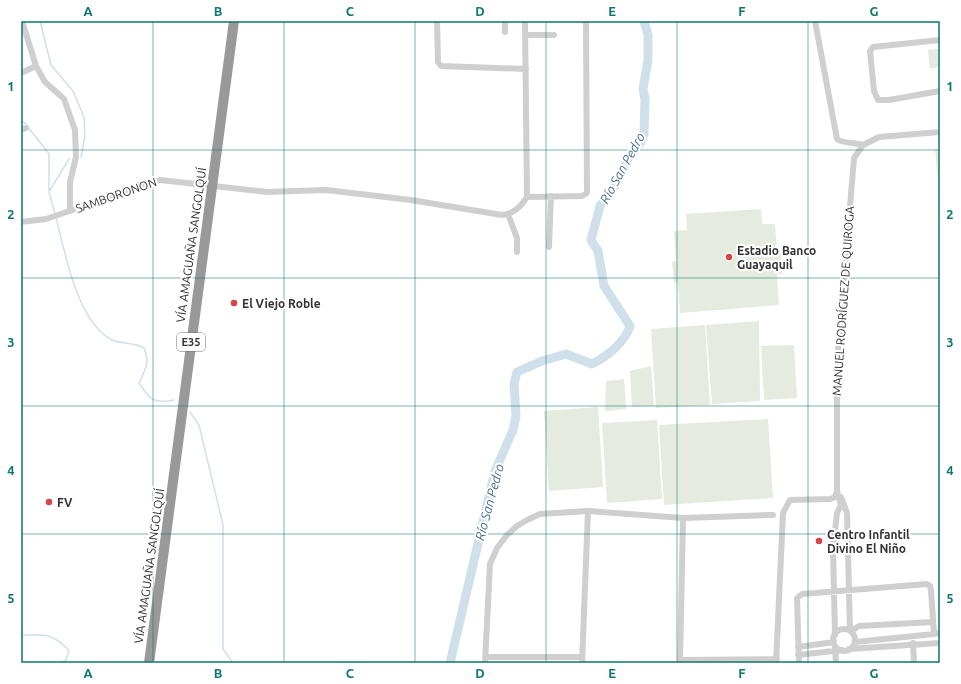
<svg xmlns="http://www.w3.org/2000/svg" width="961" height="684" font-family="Ubuntu,sans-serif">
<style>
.green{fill:#e5ebdf}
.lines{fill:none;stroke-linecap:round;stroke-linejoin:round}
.stream{stroke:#d0e0eb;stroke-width:1.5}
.river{stroke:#d0e0eb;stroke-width:9}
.minor{stroke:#cfcfcf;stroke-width:6}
.highway{stroke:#999;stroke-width:10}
.grid{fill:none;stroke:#0f766e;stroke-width:1;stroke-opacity:0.55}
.poi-dot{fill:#da4448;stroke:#fff;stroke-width:1.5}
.labels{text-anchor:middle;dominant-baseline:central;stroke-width:4;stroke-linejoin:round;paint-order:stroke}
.shield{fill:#fff;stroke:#707070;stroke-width:1}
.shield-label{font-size:11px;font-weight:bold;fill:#323232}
.street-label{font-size:12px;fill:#323232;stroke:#fff}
.poi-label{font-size:12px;font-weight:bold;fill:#323232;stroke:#fff;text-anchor:start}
.water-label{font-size:13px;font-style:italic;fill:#456f90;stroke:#fff}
.neatline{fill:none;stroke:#0f766e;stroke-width:1.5}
.grid-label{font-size:13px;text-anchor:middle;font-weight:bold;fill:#0f766e}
</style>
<rect width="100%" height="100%" fill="#fff"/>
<path class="green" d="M 938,49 L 940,67 L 930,69 L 928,50 Z
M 935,149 L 938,149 L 940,207 Z
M 761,209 L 762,224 L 775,224 L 777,252 L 781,252 L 782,274 L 777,274 L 779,305 L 680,313 L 678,283 L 674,283 L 672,262 L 676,261 L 674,231 L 687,230 L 686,214 Z
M 759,321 L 760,401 L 712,404 L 706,325 Z
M 705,325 L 710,405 L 656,408 L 651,329 Z
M 794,345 L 797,398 L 764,400 L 761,346 Z
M 651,366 L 654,406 L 632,407 L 630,371 Z
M 624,379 L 626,409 L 605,411 L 606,381 Z
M 598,407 L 603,487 L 549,491 L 544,411 Z
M 768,419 L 773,498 L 664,505 L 659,425 Z
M 657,420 L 662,499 L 607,503 L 602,423 Z"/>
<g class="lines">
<path class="stream" d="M 40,21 L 51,65 L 73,91 L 84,117 L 85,136 L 81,157
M 21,121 L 25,123 L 49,154 L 49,192 L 55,214
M 50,190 L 69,159
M 56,218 C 65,252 77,322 112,340 C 121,344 134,342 144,348 C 150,363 146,368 139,383 C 150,400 153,404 174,400
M 190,412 L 199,425 L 223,525 L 223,649 L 233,663
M 21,635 C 46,635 50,632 69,650 L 66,660 L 60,663"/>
<path class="river" d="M 450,663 L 495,471 L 513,430 L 516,416 L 514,384 L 517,372 L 542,361 L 566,354 L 592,364 C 608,356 625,342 630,326 L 604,286 L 598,251 L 591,240 L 600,206 L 615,186 L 629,157 L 641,142 L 644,134 L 645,99 L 643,89 L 648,60 L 648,35 L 644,21"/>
<path class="minor" d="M 22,21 L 36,66 L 45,82 L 64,99 L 75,130 L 76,157 L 70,182 L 70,211
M 437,21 L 438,62 L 441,66 L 526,69
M 505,21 L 505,32
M 815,21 L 837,139 C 842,144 855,142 863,145
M 525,35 L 554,35
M 940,40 L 873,47 L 870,51 L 874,91 L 878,100 L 889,100 L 940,91
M 21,73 L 36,66
M 21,130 L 26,128
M 527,197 L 582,196 L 587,193 L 586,21
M 508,214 L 517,238 L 517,252
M 21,222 L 46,219 L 160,180 L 268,192 L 326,190 L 411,200 L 502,215 C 514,214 521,206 527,197 L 525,21
M 549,247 L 551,196
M 841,497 L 847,513 L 850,630
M 833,548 L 841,552 L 848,551
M833 640a11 11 0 1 1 22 0a11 11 0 1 1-22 0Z
M 851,631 L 859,626 L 933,622
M 835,635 L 833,548 L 837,513 L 841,505 L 837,491
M 855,642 L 934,634
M 913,643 L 914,663
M 798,647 L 834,642
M 835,649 L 836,663
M 849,649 L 940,643
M 798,655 L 842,650
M 486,657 L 582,657
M 680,660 L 777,659
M 485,663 L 490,564 L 497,548 L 507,535 L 517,526 L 527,520 L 540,514 L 588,511 L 683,518 L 773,515
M 582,663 L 588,511
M 680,663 L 683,518
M 776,663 L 783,513 L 790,500 L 830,499 L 835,497 L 837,491 L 837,363 L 854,158 L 863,145 L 879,137 L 940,132
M 799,663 L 797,598 L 802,594 L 927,584 L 930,586 L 931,591 L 934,634 L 940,633"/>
<path class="highway" d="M 149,663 L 234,21"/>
</g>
<path class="grid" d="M 153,21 L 153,663M 284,21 L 284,663M 415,21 L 415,663M 546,21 L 546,663M 677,21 L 677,663M 808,21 L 808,663M 21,150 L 940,150M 21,278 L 940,278M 21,406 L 940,406M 21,534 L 940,534"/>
<g class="poi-dot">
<circle cx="729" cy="257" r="4"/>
<circle cx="234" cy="303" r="4"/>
<circle cx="49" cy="502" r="4"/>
<circle cx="819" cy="541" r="4"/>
</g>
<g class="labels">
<rect class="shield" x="177" y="333" width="28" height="18" rx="3"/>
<g class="shield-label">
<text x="191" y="342">E35</text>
</g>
<g class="street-label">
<text transform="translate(116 195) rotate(-19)">SAMBORONON</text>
<text transform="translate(191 245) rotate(-82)">VÍA AMAGUAÑA SANGOLQUÍ</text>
<text transform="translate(843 301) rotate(-86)">MANUEL RODRÍGUEZ DE QUIROGA</text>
<text transform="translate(149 566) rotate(-82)">VÍA AMAGUAÑA SANGOLQUÍ</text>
</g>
<g class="poi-label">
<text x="737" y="250">Estadio Banco<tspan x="737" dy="14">Guayaquil</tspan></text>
<text x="242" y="303">El Viejo Roble</text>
<text x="57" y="502">FV</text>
<text x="827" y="534">Centro Infantil<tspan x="827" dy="14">Divino El Niño</tspan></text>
</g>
<g class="water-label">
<text transform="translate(622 168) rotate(-61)">Río San Pedro</text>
<text transform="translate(489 502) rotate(-75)">Río San Pedro</text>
</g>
</g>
<rect width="961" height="684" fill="none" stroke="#ffffff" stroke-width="44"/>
<rect x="22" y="22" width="917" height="640" class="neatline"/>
<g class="grid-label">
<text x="88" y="16">A</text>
<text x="218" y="16">B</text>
<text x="350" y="16">C</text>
<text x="480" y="16">D</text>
<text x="612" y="16">E</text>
<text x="742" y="16">F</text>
<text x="874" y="16">G</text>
<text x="11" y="91">1</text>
<text x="950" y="91">1</text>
<text x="11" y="219">2</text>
<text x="950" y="219">2</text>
<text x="11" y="347">3</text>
<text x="950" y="347">3</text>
<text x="11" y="475">4</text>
<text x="950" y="475">4</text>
<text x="11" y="603">5</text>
<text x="950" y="603">5</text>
<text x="88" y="678">A</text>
<text x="218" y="678">B</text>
<text x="350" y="678">C</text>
<text x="480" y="678">D</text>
<text x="612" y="678">E</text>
<text x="742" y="678">F</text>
<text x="874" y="678">G</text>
</g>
</svg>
